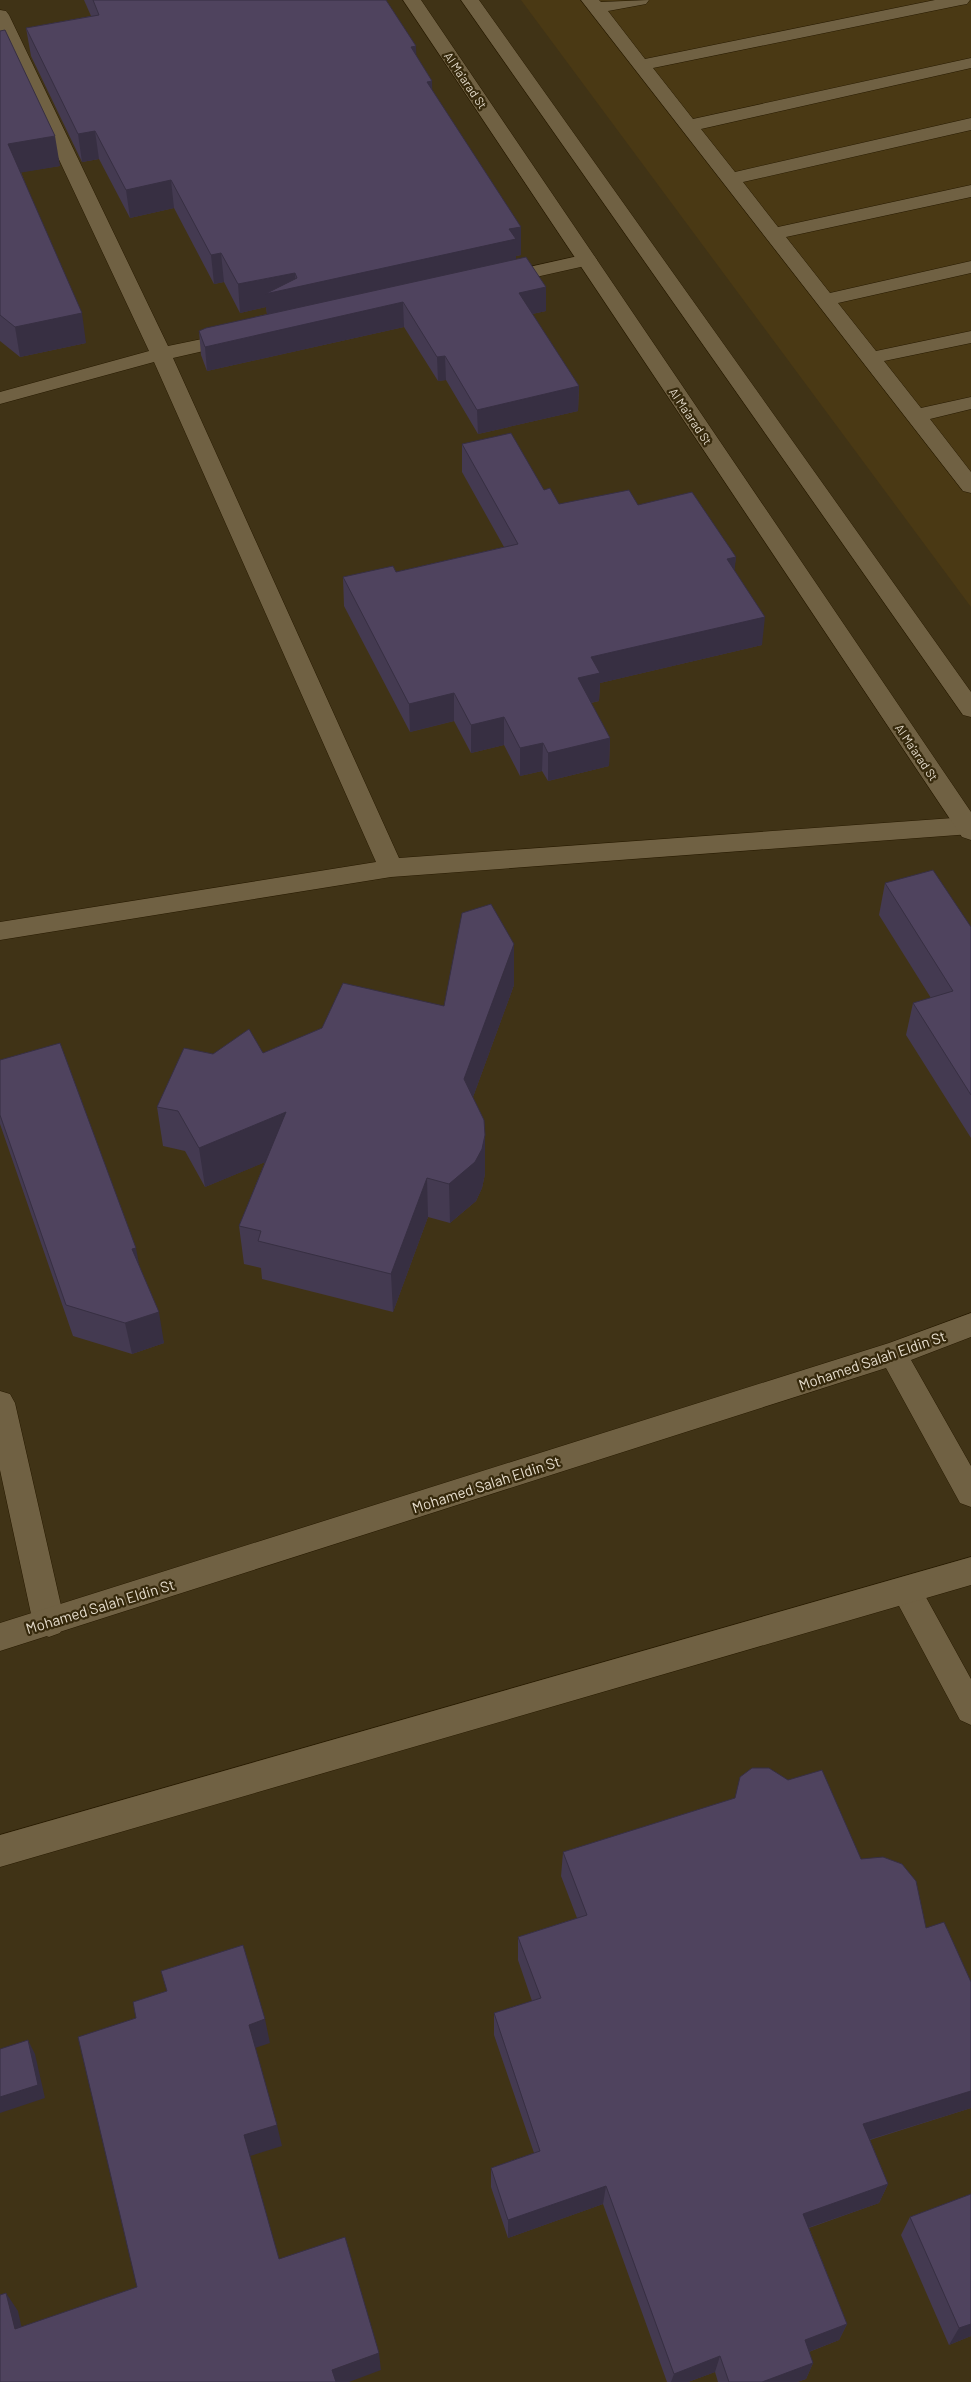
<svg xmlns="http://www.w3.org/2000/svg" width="971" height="2382" font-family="Barlow,sans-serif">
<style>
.built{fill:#4a3914}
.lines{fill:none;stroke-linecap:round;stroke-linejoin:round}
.lane-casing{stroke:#271a00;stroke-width:1}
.street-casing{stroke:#271a00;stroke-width:1}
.secondary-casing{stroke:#271a00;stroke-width:1}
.lane{fill:#706143;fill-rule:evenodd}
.street{fill:#706143;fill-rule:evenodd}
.secondary{fill:#706143;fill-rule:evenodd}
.wall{fill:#443a51}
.shaded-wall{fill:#372f42}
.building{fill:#4f435e;stroke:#372f42}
.labels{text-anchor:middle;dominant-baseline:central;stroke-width:4.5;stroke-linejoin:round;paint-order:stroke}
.far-street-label{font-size:12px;fill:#e6ddcd;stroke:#36290c}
.street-label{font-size:15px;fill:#e6ddcd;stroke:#36290c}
</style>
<rect width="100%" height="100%" fill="#403316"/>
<path class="built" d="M 521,0 L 971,0 L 971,607 Z"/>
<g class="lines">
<defs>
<path id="lane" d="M 581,0 L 599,0 L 601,2 L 649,0 L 646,4 L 608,11 L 645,59 L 935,0 L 970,0 L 967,4 L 961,5 L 653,68 L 693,119 L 971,58 L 971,68 L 701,129 L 735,172 L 971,118 L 971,130 L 743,182 L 778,227 L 971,185 L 971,197 L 786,237 L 830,293 L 971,261 L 971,273 L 838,303 L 876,351 L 971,331 L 971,343 L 884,361 L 921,408 L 971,397 L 971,409 L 930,419 L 971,472 L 971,493 L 963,491 Z"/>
<path id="street" d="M 0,10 L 6,11 L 9,15 L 168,346 L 236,332 L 243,334 L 246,338 L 243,342 L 173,358 L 399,858 L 967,817 L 971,818 L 971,834 L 391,877 L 0,940 L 0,922 L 376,862 L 154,362 L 0,404 L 0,392 L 149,351 L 0,34 Z
M 587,254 L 594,256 L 597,260 L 594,264 L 500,285 L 493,283 L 490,279 L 493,275 Z
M 0,1391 L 10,1394 L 15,1403 L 65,1623 L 60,1633 L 49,1637 L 38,1633 L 33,1623 L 0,1470 Z
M 906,1577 L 917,1581 L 971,1679 L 971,1725 L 960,1720 L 891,1591 L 895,1581 Z"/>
<path id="secondary" d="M 403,0 L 421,0 L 971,812 L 971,840 L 962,837 Z
M 461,0 L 479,0 L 971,692 L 971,717 L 963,715 Z
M 971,1313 L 971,1337 L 911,1360 L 971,1466 L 971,1507 L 960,1503 L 886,1368 L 0,1651 L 0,1623 L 889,1343 Z
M 971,1557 L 971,1585 L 0,1867 L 0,1835 Z"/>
</defs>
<use href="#lane" class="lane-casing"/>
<use href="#street" class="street-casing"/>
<use href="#secondary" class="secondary-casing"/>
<use href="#lane" class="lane"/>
<use href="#street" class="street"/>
<use href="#secondary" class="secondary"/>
</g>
<path class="wall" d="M 84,0 L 386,0 L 416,46 L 416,56 L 432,81 L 432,90 L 521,255 L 516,256 L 516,260 L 546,287 L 546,311 L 532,314 L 579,386 L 578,411 L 478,434 L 446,380 L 438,381 L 404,327 L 207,371 L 201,355 L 199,331 L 267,314 L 266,307 L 240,313 L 224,282 L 214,284 L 174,208 L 130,218 L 99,159 L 82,162 L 31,56 L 26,28 L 91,16 Z
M 0,31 L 60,166 L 21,172 L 86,343 L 20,357 L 0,341 Z
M 462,444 L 544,490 L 559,504 L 638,505 L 736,557 L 734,570 L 762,645 L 600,683 L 599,701 L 591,703 L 610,738 L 609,766 L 548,781 L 542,771 L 520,776 L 504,745 L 471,753 L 454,721 L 410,732 L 344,606 L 343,577 L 396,572 L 504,547 L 462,472 Z
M 885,883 L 971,927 L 971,1138 L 906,1035 L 913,1003 L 931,998 L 879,915 Z
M 514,985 L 473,1097 L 485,1174 L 482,1188 L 476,1201 L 450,1223 L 428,1217 L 393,1312 L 262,1279 L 261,1268 L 244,1264 L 239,1226 L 265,1162 L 205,1187 L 185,1151 L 163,1146 L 157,1107 L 213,1054 L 263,1053 L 444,1006 Z
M 0,1060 L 139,1265 L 164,1343 L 132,1354 L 73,1336 L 0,1124 Z
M 563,1852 L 861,1859 L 926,1928 L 971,1982 L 971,2108 L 870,2140 L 888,2184 L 879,2203 L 809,2228 L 847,2324 L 839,2340 L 809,2352 L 813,2363 L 806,2379 L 797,2382 L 718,2382 L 715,2372 L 688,2382 L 667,2382 L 603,2204 L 508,2238 L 491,2187 L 491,2168 L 534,2153 L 494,2035 L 494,2013 L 532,2001 L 518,1960 L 518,1937 L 577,1918 L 561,1876 Z
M 971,2194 L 971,2336 L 949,2345 L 901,2235 L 910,2217 Z"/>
<path class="shaded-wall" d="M 416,46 L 417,74 L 411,47 Z
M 432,81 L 433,109 L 427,82 Z
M 95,131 L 99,159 L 82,162 L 78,134 Z
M 55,136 L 60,166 L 13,174 L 8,144 Z
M 171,180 L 174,208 L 130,218 L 126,190 Z
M 521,227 L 521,255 L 516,256 L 516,268 L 268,322 L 266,307 L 240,313 L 238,284 L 295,273 L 296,287 L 509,229 Z
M 221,253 L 224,282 L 214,284 L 211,255 Z
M 546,287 L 546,311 L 518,317 L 519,293 Z
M 403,302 L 404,327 L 207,371 L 205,347 Z
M 82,313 L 86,343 L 20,357 L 15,327 Z
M 445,356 L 446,380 L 438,381 L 437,357 Z
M 579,386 L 578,411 L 478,434 L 477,410 Z
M 736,557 L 733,585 L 727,559 Z
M 765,617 L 762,645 L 600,683 L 599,701 L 576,706 L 578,678 L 591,657 Z
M 454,693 L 454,721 L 410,732 L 409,704 Z
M 504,717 L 504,745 L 471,753 L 471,725 Z
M 610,738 L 609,766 L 548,781 L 548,753 Z
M 543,743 L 542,771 L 520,776 L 520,748 Z
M 514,944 L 514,985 L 465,1119 L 464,1079 Z
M 286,1112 L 290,1152 L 205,1187 L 199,1148 Z
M 485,1135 L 485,1174 L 482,1188 L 476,1201 L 450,1223 L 449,1184 Z
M 427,1178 L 428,1217 L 393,1312 L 391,1274 Z
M 136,1248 L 142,1280 L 132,1249 Z
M 159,1312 L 164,1343 L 132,1354 L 125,1323 Z
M 265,2019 L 270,2043 L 255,2048 L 249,2025 Z
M 28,2040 L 35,2054 L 45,2098 L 0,2113 L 0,2097 Z
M 971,2091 L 971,2108 L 855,2144 L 863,2124 Z
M 277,2125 L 282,2146 L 250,2156 L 244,2135 Z
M 888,2184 L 879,2203 L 796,2232 L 803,2214 Z
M 606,2186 L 603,2204 L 508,2238 L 508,2220 Z
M 6,2293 L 18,2311 L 26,2347 L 15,2329 Z
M 847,2324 L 839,2340 L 798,2356 L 805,2340 Z
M 971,2324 L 971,2336 L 949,2345 L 959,2328 Z
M 379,2353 L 381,2370 L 349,2382 L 335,2382 L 332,2370 Z
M 720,2356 L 715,2372 L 688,2382 L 671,2382 L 674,2374 Z
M 813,2363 L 806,2379 L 797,2382 L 762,2382 Z"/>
<path class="building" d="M 93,0 L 386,0 L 416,46 L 411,47 L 432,81 L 427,82 L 521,227 L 509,229 L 516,239 L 265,294 L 297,278 L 295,273 L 238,284 L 221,253 L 211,255 L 171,180 L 126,190 L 95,131 L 78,134 L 26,28 L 99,15 Z
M 5,30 L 55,136 L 8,144 L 82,313 L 15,327 L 0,315 L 0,31 Z
M 526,257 L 546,287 L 519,293 L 579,386 L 477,410 L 445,356 L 437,357 L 403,302 L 205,347 L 199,331 L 206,328 Z
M 511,433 L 544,490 L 550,488 L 559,504 L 629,490 L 638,505 L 692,492 L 736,557 L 727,559 L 765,617 L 591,657 L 600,673 L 578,678 L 610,738 L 548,753 L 543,743 L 520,748 L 504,717 L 471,725 L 454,693 L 409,704 L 343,577 L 393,566 L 396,572 L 518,544 L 462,444 Z
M 933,870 L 971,927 L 971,1095 L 913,1003 L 953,991 L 885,883 Z
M 491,904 L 514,944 L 464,1079 L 484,1120 L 485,1135 L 482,1149 L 475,1162 L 449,1184 L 427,1178 L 391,1274 L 258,1241 L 261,1231 L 239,1226 L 286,1112 L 199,1148 L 178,1111 L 157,1107 L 184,1048 L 213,1054 L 249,1029 L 263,1053 L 322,1028 L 343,983 L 444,1006 L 462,913 Z
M 60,1043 L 136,1248 L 132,1249 L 159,1312 L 125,1323 L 66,1305 L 0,1115 L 0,1060 Z
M 752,1768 L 769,1768 L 788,1780 L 822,1770 L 861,1859 L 883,1857 L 902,1864 L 916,1881 L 926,1928 L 944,1922 L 971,1982 L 971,2091 L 863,2124 L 888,2184 L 803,2214 L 847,2324 L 805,2340 L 813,2363 L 762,2382 L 729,2382 L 720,2356 L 674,2374 L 606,2186 L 508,2220 L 491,2168 L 540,2151 L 494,2013 L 541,1998 L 518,1937 L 587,1915 L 563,1852 L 735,1798 L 740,1777 Z
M 243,1945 L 265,2019 L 249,2025 L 277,2125 L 244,2135 L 279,2259 L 345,2237 L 379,2353 L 332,2370 L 336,2382 L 0,2382 L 0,2295 L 6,2293 L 15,2329 L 137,2287 L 78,2037 L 136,2018 L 133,2002 L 167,1991 L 161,1971 Z
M 28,2040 L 38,2085 L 0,2097 L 0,2049 Z
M 971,2194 L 971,2324 L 959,2328 L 910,2217 Z"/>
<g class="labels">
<g class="far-street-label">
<text transform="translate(466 80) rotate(56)">Al Ma'arad St</text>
<text transform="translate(691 416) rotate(56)">Al Ma'arad St</text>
<text transform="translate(917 752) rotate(56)">Al Ma'arad St</text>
</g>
<g class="street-label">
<text transform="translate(872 1360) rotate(-19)">Mohamed Salah Eldin St</text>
<text transform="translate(486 1484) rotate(-18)">Mohamed Salah Eldin St</text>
<text transform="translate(100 1606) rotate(-17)">Mohamed Salah Eldin St</text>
</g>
</g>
</svg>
